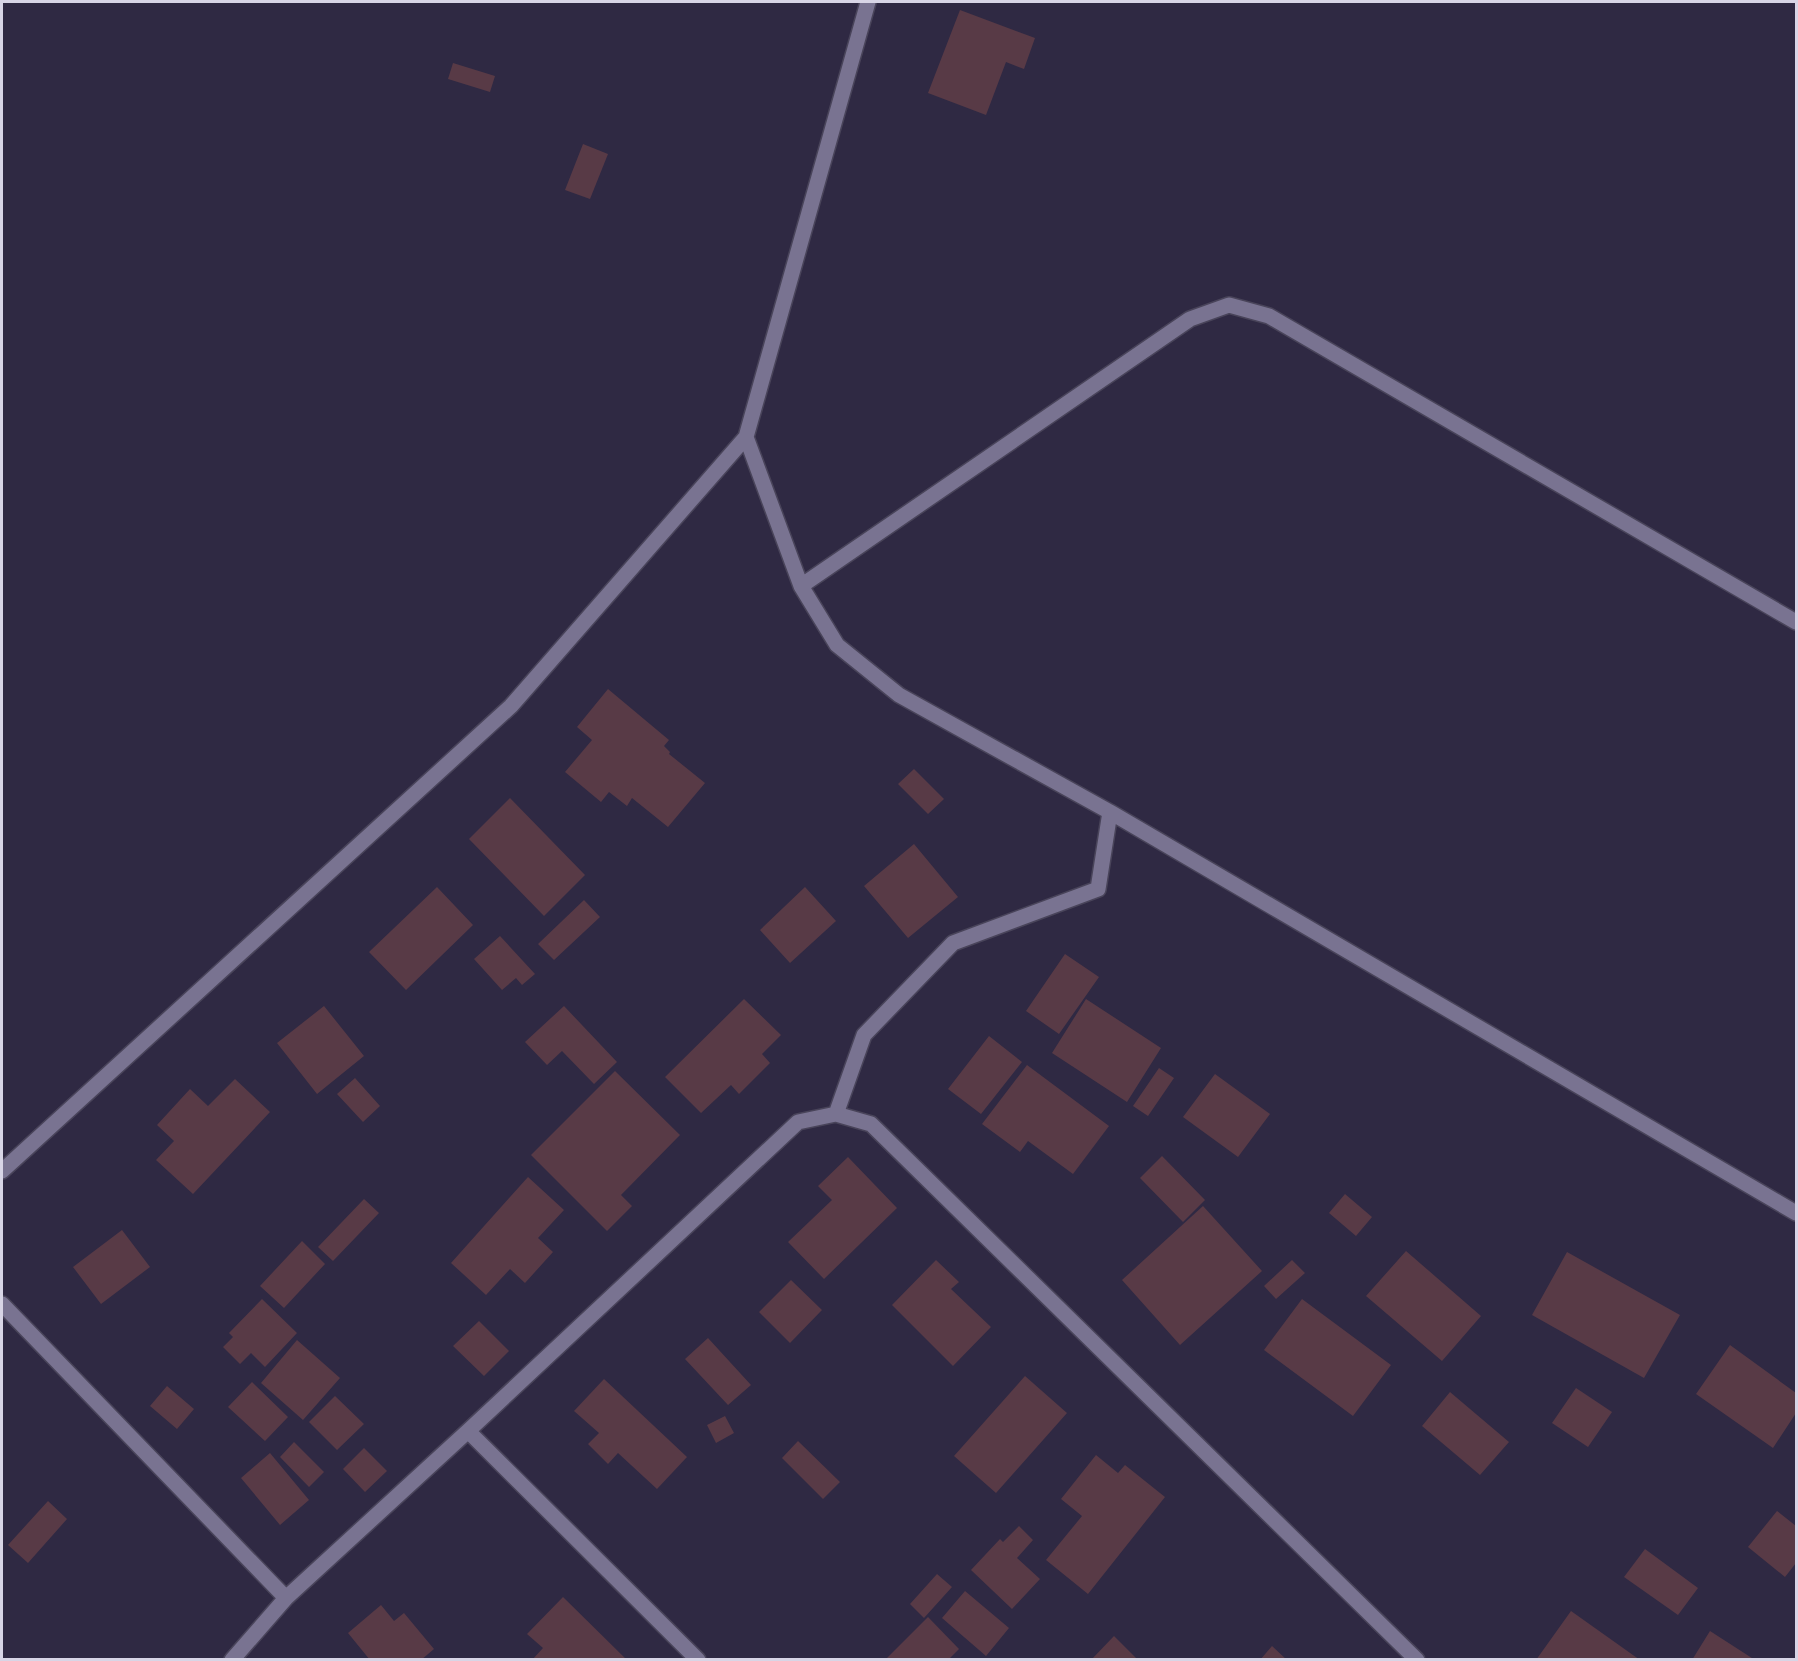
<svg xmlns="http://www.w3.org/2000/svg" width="1798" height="1661" font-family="'Varela Round',sans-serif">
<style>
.building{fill:#583a46}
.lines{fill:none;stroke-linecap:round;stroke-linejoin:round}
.minor-casing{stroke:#49445a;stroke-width:18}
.minor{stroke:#797391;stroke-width:15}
</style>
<rect width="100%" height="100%" fill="#2f2943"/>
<path class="building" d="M 960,10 L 1035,38 L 1024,69 L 1006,62 L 986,115 L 928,93 Z
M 453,63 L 495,76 L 490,92 L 448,79 Z
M 583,144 L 608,154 L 590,199 L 565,190 Z
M 608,689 L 669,740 L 664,746 L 670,752 L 669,754 L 705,783 L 668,827 L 632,798 L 627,806 L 609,792 L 601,802 L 565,772 L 592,740 L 577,727 Z
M 914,769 L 944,799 L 928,814 L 898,784 Z
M 510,798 L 585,875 L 544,916 L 469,839 Z
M 914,844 L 958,897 L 908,938 L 864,886 Z
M 437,887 L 473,925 L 406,990 L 369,952 Z
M 805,887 L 836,921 L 790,963 L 760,930 Z
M 584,900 L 600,917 L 554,960 L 538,944 Z
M 500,936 L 535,974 L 522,985 L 516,978 L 502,990 L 474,959 Z
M 1065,954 L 1099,977 L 1059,1034 L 1026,1011 Z
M 744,999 L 781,1035 L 762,1054 L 770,1063 L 739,1094 L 731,1085 L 701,1113 L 665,1077 Z
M 1086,999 L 1161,1048 L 1127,1102 L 1052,1053 Z
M 324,1006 L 364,1056 L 317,1094 L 277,1043 Z
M 564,1006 L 617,1062 L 594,1084 L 562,1051 L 547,1065 L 525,1042 Z
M 989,1036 L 1022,1062 L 981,1114 L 948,1089 Z
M 1027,1065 L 1109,1126 L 1073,1174 L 1028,1141 L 1020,1152 L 982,1124 Z
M 1159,1068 L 1174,1078 L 1148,1116 L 1133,1106 Z
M 615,1071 L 680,1135 L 621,1195 L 632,1206 L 607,1231 L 531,1155 Z
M 1215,1074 L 1270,1114 L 1238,1157 L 1183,1117 Z
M 355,1078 L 380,1106 L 363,1122 L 337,1094 Z
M 235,1079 L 270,1112 L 193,1194 L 156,1160 L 174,1141 L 157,1125 L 190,1089 L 208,1106 Z
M 1162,1156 L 1205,1200 L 1183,1222 L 1140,1178 Z
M 848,1157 L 897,1208 L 824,1279 L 788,1242 L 832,1200 L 818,1186 Z
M 528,1177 L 564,1210 L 538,1238 L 553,1252 L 525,1283 L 510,1269 L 486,1295 L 451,1263 Z
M 1345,1194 L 1372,1217 L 1356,1236 L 1329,1213 Z
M 364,1199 L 379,1213 L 333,1261 L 318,1247 Z
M 1203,1206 L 1262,1271 L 1180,1345 L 1122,1280 Z
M 122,1230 L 150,1267 L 101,1304 L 73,1267 Z
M 302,1241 L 325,1264 L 284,1308 L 260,1286 Z
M 1406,1251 L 1481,1316 L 1442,1361 L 1366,1296 Z
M 1567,1252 L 1680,1315 L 1644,1378 L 1532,1315 Z
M 936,1260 L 959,1282 L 951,1289 L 991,1327 L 953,1366 L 892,1305 Z
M 1292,1260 L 1305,1273 L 1276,1299 L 1264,1286 Z
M 791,1280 L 822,1310 L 790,1343 L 759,1312 Z
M 262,1299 L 297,1333 L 265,1367 L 251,1353 L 240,1364 L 223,1347 L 233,1337 L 229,1333 Z
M 1302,1299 L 1391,1365 L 1353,1416 L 1264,1350 Z
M 479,1321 L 509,1351 L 484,1376 L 453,1346 Z
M 708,1338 L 751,1385 L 728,1405 L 685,1359 Z
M 297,1340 L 340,1378 L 303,1420 L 261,1383 Z
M 1730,1345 L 1796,1393 L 1796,1413 L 1773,1448 L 1696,1394 Z
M 1025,1376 L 1067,1413 L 996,1493 L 954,1456 Z
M 604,1379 L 687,1457 L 657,1489 L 618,1453 L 608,1464 L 588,1444 L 599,1433 L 574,1411 Z
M 252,1382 L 288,1417 L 265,1441 L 228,1407 Z
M 167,1386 L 194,1409 L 177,1429 L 150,1406 Z
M 1576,1388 L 1612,1412 L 1588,1447 L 1552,1423 Z
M 1450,1392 L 1509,1442 L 1480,1475 L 1422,1426 Z
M 335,1396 L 364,1424 L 337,1450 L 309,1422 Z
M 725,1416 L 734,1433 L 716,1443 L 707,1425 Z
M 798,1441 L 840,1482 L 823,1499 L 782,1458 Z
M 294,1442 L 324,1472 L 309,1487 L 280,1457 Z
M 364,1448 L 387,1471 L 365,1492 L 343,1469 Z
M 270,1453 L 309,1500 L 280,1525 L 241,1478 Z
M 1096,1455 L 1118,1473 L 1125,1465 L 1165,1497 L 1088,1594 L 1046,1560 L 1082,1516 L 1061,1499 Z
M 48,1501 L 67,1519 L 28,1563 L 8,1545 Z
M 1777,1511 L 1796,1526 L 1796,1563 L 1785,1577 L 1748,1547 Z
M 1019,1526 L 1033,1540 L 1017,1558 L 1040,1579 L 1012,1609 L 971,1570 L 1000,1539 L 1003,1542 Z
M 1645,1549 L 1698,1588 L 1678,1615 L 1624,1577 Z
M 937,1574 L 952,1587 L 924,1618 L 910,1604 Z
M 965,1591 L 1009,1628 L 986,1656 L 942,1618 Z
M 563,1597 L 627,1660 L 532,1660 L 543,1648 L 527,1634 Z
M 381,1605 L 394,1621 L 404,1613 L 434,1649 L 421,1660 L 370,1660 L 348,1633 Z
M 1571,1611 L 1640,1660 L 1536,1660 Z
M 928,1617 L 959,1649 L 948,1660 L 885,1660 Z
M 1710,1631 L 1755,1660 L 1692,1660 Z
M 1114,1636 L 1138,1660 L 1091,1660 Z
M 1272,1646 L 1287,1660 L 1260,1660 Z"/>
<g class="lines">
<defs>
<path id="minor" d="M 868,2 L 746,437 L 801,586 L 837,645 L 899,695 L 1110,812 L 1796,1213
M 801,586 L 1190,319 L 1229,305 L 1269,316 L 1796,622
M 836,1114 L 864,1035 L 953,943 L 1098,889 L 1110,812
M 2,1171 L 511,706 L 746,437
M 2,1304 L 286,1598
M 468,1431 L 698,1660
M 232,1660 L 286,1598 L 468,1431 L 798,1122 L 836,1114 L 871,1124 L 1417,1660"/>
</defs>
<use href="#minor" class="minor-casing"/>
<use href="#minor" class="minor"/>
</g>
<rect width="1798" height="1661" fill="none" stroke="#d8d5e6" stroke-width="6"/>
</svg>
